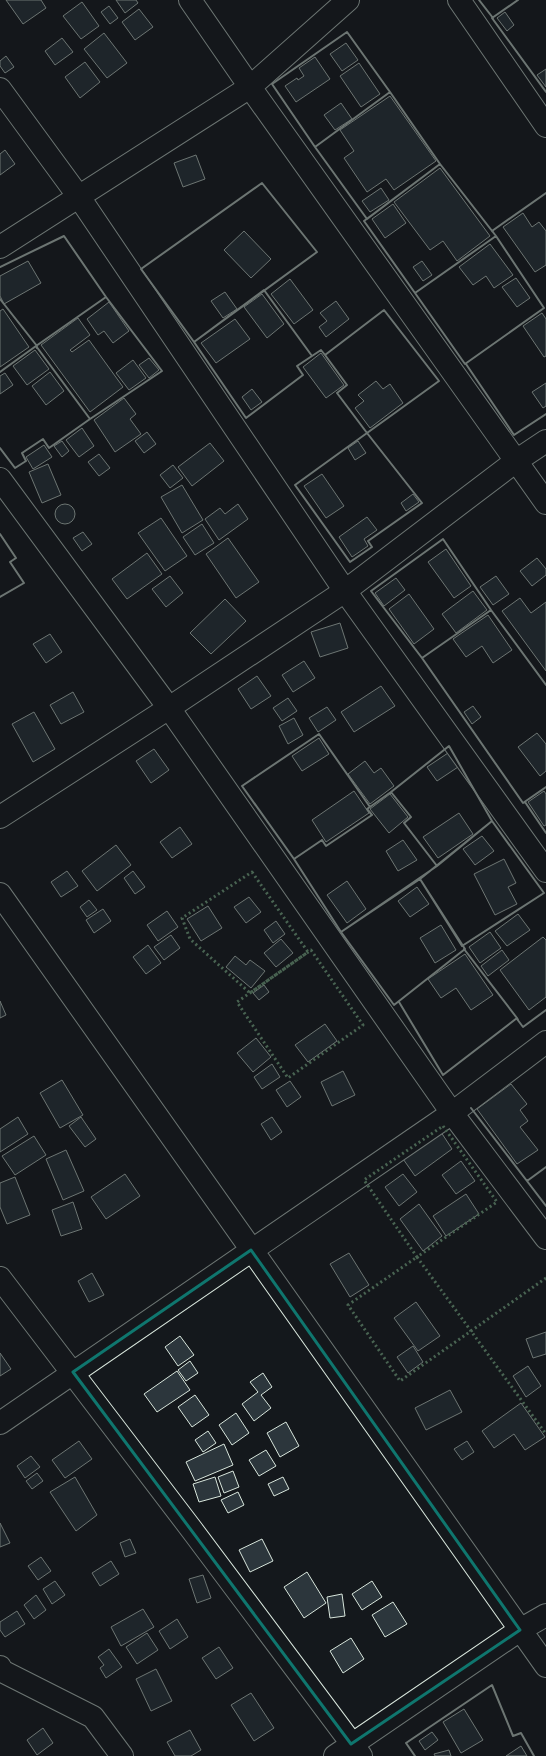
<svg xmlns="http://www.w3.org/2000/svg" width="546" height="1756" font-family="'PT Serif',serif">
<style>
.building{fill:#2c363c;stroke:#d8e6dc}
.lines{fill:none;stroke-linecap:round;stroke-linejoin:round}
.street-casing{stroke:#d8e6dc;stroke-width:24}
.street{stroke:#14181c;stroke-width:22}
.hedge{stroke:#8ac095;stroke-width:3;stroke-dasharray:2 3;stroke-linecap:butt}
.wall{stroke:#d8e6dc;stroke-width:2}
.marked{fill:none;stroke:#0f766e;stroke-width:3;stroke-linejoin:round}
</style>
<rect width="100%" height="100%" fill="#14181c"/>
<path class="building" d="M 6,0 L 41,0 L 46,8 L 23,24 Z
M 116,0 L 136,0 L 138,3 L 125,13 Z
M 82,2 L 99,26 L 81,39 L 63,16 Z
M 109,6 L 118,18 L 110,24 L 101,12 Z
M 139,9 L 153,27 L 135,40 L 122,22 Z
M 505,12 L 514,25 L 507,31 L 497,18 Z
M 104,33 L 127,63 L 107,78 L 84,49 Z
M 62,38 L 73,52 L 55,65 L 45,51 Z
M 346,43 L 358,60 L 342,71 L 330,54 Z
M 6,56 L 14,67 L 5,73 L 0,66 L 0,61 Z
M 315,57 L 330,79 L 296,102 L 285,86 L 297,78 L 298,80 L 304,76 L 299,68 Z
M 85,62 L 100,82 L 80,98 L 65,77 Z
M 359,63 L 380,94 L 361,107 L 340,76 Z
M 546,69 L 546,87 L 537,75 Z
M 390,96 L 436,161 L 394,190 L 386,179 L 367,192 L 344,158 L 354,151 L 340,130 Z
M 341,103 L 352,119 L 335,130 L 324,115 Z
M 5,150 L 15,164 L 0,175 L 0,154 Z
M 196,155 L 205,179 L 183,187 L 174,163 Z
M 440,168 L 490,236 L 457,261 L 443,241 L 430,250 L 394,202 Z
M 381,188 L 389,200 L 370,212 L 362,201 Z
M 393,204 L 406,223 L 385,238 L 372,219 Z
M 523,213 L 532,227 L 539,222 L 546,231 L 546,265 L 535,272 L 503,227 Z
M 244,231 L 271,259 L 251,278 L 224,250 Z
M 490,244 L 513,275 L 494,288 L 486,276 L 473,285 L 459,267 Z
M 28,261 L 41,283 L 4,304 L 0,296 L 0,276 Z
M 422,261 L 432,275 L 423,281 L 413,267 Z
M 516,278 L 530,298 L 517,307 L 502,287 Z
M 290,279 L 313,310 L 294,324 L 271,294 Z
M 225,292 L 237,309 L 223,318 L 211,301 Z
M 262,294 L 284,324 L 267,338 L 244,307 Z
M 336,301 L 349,319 L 326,337 L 319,327 L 327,321 L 320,313 Z
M 109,302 L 129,331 L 113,343 L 104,331 L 98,335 L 87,319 Z
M 3,309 L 29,347 L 0,367 L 0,311 Z
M 542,313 L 546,319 L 546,356 L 544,357 L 523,326 Z
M 78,318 L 90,335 L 70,350 L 72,352 L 89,340 L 123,387 L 90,412 L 41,345 Z
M 235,319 L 250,339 L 216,363 L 201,343 Z
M 35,350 L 49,369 L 27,385 L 13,366 Z
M 321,353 L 344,385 L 326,398 L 303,367 Z
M 149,358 L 159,370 L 149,378 L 139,365 Z
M 133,360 L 146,378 L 129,390 L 116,373 Z
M 50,372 L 64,391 L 46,405 L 32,386 Z
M 5,373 L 13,385 L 0,394 L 0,376 Z
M 376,381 L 383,389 L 390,384 L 403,403 L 370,428 L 355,408 L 364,401 L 358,395 Z
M 546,383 L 546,406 L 543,408 L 532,392 Z
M 252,389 L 262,402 L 251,410 L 242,397 Z
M 124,398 L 136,414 L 130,419 L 141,434 L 115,452 L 94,420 Z
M 82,428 L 94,446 L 79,457 L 66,440 Z
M 147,432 L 156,444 L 144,453 L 135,441 Z
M 62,441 L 69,451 L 62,457 L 54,446 Z
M 358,441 L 366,453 L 355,460 L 348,448 Z
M 210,443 L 224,461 L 192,486 L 178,467 Z
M 44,445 L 52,457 L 33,469 L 26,457 Z
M 99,454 L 110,468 L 99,476 L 88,462 Z
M 48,464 L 61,495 L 42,503 L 29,472 Z
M 173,465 L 183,478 L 170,488 L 160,475 Z
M 322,474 L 344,506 L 326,518 L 304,486 Z
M 182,485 L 203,520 L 182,533 L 161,497 Z
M 413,494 L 419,502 L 406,511 L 401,503 Z
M 238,504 L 248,519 L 219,540 L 205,519 L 220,508 L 225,514 Z
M55 514a10 10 0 1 1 20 0a10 10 0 1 1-20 0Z
M 367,517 L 377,530 L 364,539 L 368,546 L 352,557 L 339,537 Z
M 161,518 L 187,556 L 165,571 L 138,533 Z
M 202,524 L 214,543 L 195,555 L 183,537 Z
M 83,532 L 92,544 L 82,551 L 73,538 Z
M 228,538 L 259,582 L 236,598 L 206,554 Z
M 446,549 L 471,586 L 454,598 L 428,562 Z
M 147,553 L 162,574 L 127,599 L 112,579 Z
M 537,558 L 546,569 L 546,575 L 532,586 L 520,571 Z
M 170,576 L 183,593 L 166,607 L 152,589 Z
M 496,576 L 509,594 L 493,605 L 480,587 Z
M 396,578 L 405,590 L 384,606 L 375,593 Z
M 473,591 L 487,610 L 456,633 L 442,614 Z
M 409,594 L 434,629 L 414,644 L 389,609 Z
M 520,598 L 531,613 L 546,602 L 546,671 L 502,611 Z
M 225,599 L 246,621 L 211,654 L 190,633 Z
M 488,615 L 512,650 L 493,663 L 482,646 L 466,657 L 453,639 Z
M 340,623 L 348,648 L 320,657 L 311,632 Z
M 50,634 L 62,652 L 46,663 L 33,644 Z
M 304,661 L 315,678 L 293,692 L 282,675 Z
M 257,676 L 271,696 L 251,709 L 238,689 Z
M 381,686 L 395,706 L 354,732 L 341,712 Z
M 73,692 L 84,712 L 61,724 L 50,705 Z
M 288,698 L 297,711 L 282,721 L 273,708 Z
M 473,706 L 481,717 L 472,724 L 464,712 Z
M 327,707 L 336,720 L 318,732 L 309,718 Z
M 34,712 L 55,749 L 33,762 L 12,724 Z
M 294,718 L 303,735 L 288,744 L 279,726 Z
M 537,733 L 546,744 L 546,771 L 540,776 L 518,747 Z
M 319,738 L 329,754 L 302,771 L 292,756 Z
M 154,749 L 169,770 L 151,783 L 136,761 Z
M 448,753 L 458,767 L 437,781 L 427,767 Z
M 365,761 L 374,773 L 381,768 L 394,786 L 370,804 L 348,774 Z
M 354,791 L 369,813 L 326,842 L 312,820 Z
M 544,791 L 546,794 L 546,825 L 544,826 L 528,802 Z
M 390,794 L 408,817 L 389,833 L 370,809 Z
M 459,813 L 473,834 L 438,858 L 423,837 Z
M 180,827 L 192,844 L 172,858 L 160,842 Z
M 482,836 L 494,851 L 475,865 L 463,849 Z
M 403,840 L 417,860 L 398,871 L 386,851 Z
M 116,845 L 131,865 L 97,891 L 82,871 Z
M 504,859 L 516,883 L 508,887 L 517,904 L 495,915 L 474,874 Z
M 67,871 L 78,886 L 61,897 L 51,882 Z
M 133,871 L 145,887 L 135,894 L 124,878 Z
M 347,881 L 366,909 L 347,923 L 327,895 Z
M 417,887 L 429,904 L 410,917 L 398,901 Z
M 249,897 L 261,912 L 246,923 L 234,907 Z
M 89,900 L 97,910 L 87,917 L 80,907 Z
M 208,906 L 222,928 L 201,941 L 187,919 Z
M 103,909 L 111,921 L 94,933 L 86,920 Z
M 167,911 L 178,927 L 158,941 L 147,925 Z
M 518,914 L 530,930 L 507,946 L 495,931 Z
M 276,921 L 285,934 L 273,943 L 264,930 Z
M 441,925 L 456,950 L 435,963 L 420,938 Z
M 490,932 L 501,948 L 480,963 L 469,947 Z
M 171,935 L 180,948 L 164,960 L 154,947 Z
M 543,937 L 546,940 L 546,997 L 529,1010 L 500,970 Z
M 281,939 L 293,953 L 276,967 L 264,953 Z
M 148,945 L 161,963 L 146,974 L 133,957 Z
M 502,950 L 509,960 L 488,976 L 481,966 Z
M 465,954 L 493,995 L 471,1010 L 456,988 L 441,998 L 428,979 Z
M 235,956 L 246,965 L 250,960 L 265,971 L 251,988 L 226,967 Z
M 264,985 L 269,992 L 259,1000 L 253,993 Z
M 0,1001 L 6,1015 L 0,1018 Z
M 325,1024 L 337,1041 L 308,1062 L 295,1045 Z
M 256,1038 L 271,1057 L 253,1072 L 237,1053 Z
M 272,1064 L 280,1077 L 262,1089 L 254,1077 Z
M 343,1071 L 355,1095 L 332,1106 L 321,1082 Z
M 62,1080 L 83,1115 L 60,1128 L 40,1093 Z
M 290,1081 L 301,1097 L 287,1107 L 276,1090 Z
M 511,1084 L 527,1104 L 520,1110 L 528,1121 L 520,1127 L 538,1150 L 517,1164 L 477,1109 Z
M 18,1117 L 28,1134 L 0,1152 L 0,1129 Z
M 81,1117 L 96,1139 L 85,1147 L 69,1126 Z
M 272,1117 L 282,1132 L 271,1140 L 261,1124 Z
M 439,1129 L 452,1149 L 415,1176 L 401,1156 Z
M 34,1136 L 46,1155 L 15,1175 L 2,1156 Z
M 66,1150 L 84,1191 L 63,1200 L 46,1159 Z
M 461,1161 L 475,1181 L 456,1194 L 442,1175 Z
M 125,1174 L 140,1196 L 106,1219 L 91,1197 Z
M 403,1174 L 417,1192 L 399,1206 L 385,1187 Z
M 15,1177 L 30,1215 L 7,1224 L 0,1207 L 0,1183 Z
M 466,1194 L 479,1214 L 446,1236 L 433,1216 Z
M 73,1202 L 82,1229 L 61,1236 L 52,1210 Z
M 419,1204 L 442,1236 L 423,1251 L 400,1219 Z
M 349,1253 L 369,1285 L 350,1297 L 330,1264 Z
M 92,1273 L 104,1295 L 89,1302 L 78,1281 Z
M 416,1302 L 440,1336 L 418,1351 L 394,1318 Z
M 546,1332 L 546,1354 L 533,1358 L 526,1339 Z
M 180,1336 L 194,1355 L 178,1366 L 165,1347 Z
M 413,1346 L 423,1362 L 408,1373 L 397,1357 Z
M 0,1353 L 11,1369 L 0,1376 Z
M 190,1361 L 198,1373 L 186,1381 L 178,1370 Z
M 528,1366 L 541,1386 L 526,1397 L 513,1376 Z
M 177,1371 L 190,1390 L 157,1412 L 144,1394 Z
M 263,1373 L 272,1387 L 261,1395 L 271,1408 L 254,1421 L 242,1404 L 258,1392 L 250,1382 Z
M 450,1390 L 462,1412 L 426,1430 L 415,1408 Z
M 195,1395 L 209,1415 L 192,1427 L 178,1407 Z
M 521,1403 L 545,1437 L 525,1450 L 514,1434 L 494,1448 L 482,1431 Z
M 236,1413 L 249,1433 L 232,1445 L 219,1425 Z
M 286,1422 L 299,1446 L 280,1457 L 267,1433 Z
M 208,1431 L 216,1443 L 203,1452 L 195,1440 Z
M 79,1441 L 92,1459 L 65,1478 L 52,1460 Z
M 467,1441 L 474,1452 L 462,1460 L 454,1449 Z
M 224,1444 L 233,1465 L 195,1481 L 186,1462 Z
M 266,1450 L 276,1466 L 259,1476 L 249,1460 Z
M 31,1456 L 40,1467 L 25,1478 L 17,1466 Z
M 233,1471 L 239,1487 L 224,1493 L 218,1477 Z
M 37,1473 L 43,1481 L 32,1489 L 26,1481 Z
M 75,1477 L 97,1515 L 76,1531 L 50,1492 Z
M 215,1477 L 221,1496 L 199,1502 L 193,1484 Z
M 283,1477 L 289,1489 L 274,1496 L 268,1484 Z
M 238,1492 L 244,1505 L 228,1513 L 221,1500 Z
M 0,1523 L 10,1543 L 0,1547 Z
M 130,1539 L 136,1553 L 125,1557 L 120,1543 Z
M 262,1539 L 273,1561 L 250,1572 L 239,1550 Z
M 41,1557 L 51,1571 L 38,1580 L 28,1566 Z
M 111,1561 L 119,1574 L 100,1586 L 92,1573 Z
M 307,1572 L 326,1603 L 304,1618 L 284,1587 Z
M 203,1575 L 211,1598 L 197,1603 L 189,1579 Z
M 55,1581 L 65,1595 L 52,1604 L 43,1589 Z
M 372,1581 L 382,1597 L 362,1610 L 352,1594 Z
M 342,1594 L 345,1616 L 330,1618 L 327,1597 Z
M 36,1595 L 46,1610 L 34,1619 L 24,1605 Z
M 393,1602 L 407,1624 L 385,1637 L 372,1615 Z
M 143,1609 L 154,1627 L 121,1646 L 111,1627 Z
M 17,1611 L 25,1624 L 5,1637 L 0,1630 L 0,1622 Z
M 177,1619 L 188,1637 L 170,1649 L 159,1631 Z
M 147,1633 L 158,1650 L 137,1664 L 126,1647 Z
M 351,1638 L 364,1659 L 343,1673 L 330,1651 Z
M 219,1647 L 233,1668 L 216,1679 L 202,1658 Z
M 109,1649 L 122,1667 L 106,1678 L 100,1668 L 104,1665 L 98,1657 Z
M 156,1669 L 172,1701 L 151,1711 L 136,1679 Z
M 251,1693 L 274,1728 L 254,1741 L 231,1705 Z
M 464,1709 L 483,1740 L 461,1753 L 443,1722 Z
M 43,1728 L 53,1743 L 37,1755 L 27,1740 Z
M 190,1730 L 201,1750 L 191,1756 L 175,1756 L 167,1742 Z
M 432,1732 L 438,1740 L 425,1750 L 419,1741 Z
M 521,1746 L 527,1756 L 506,1756 Z
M 449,1750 L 451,1756 L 435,1756 L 434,1754 Z"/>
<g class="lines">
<defs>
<path id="street" d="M 190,0 L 250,87 L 546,503
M 459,0 L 546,126
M 0,89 L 79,197 L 345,591 L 546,871
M 0,247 L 250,87 L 348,0
M 0,479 L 169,708 L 452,1113 L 546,1238
M 0,817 L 169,708 L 345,591 L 516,461 L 546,441
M 0,894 L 546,1666
M 0,1278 L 192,1530 L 361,1756
M 0,1423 L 452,1113 L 546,1042
M 0,1667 L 2,1671 L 93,1717 L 122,1756
M 335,1756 L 520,1630 L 546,1615"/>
</defs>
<use href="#street" class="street-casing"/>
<use href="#street" class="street"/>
<path class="hedge" d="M 252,872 L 308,952 L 250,993 L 190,939 L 182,918 Z
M 311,950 L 363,1025 L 288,1078 L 237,1002 Z
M 443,1126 L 497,1202 L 417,1257 L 364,1180 Z
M 417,1257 L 471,1331 L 400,1381 L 348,1305 Z
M 546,1278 L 471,1331 L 546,1434"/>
<path class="wall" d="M 479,0 L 493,18
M 518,0 L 492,18 L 546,92
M 347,32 L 390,92 L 315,147 L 272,84 Z
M 390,92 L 440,164 L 367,219 L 315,147 Z
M 440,164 L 496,236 L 415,293 L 364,221 Z
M 262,183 L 317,252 L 194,342 L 141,269 Z
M 493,232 L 492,231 L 546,193
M 496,236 L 544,308 L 465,364 L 415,293 Z
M 0,267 L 64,236 L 106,297
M 264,290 L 312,356 L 297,366 L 303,375 L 246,418 L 194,342 Z
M 106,297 L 162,371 L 90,419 L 36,346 Z
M 0,299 L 37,346
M 312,356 L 321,350 L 325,355 L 384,310 L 439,381 L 367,433 L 337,393 L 347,385 L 325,355
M 466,364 L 514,435 L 546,414
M 0,372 L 36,346 L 37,348
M 367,433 L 422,503 L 368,541 L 372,547 L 350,562 L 295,485 Z
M 0,448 L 15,468 L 26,461 L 22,453 L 43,439 L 49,448 L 90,419
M 0,534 L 16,558 L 10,562 L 24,583 L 0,597
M 443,539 L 491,610 L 422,658 L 371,591 Z
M 546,685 L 491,610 L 422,658 L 523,803 L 546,787
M 319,734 L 370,807 L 367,809 L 372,815 L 326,846 L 322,840 L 294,859 L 242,786 Z
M 449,746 L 492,821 L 437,866 L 404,823 L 411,817 L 391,792 Z
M 391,792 L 411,817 L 404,823 L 437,866 L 341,932 L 294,859 L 322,840 L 326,846 L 372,815 L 367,809 Z
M 525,802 L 546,833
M 492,821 L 544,893 L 462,946 L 420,879 Z
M 420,879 L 465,949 L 394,1005 L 341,932 Z
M 464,949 L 517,1018
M 399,1002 L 443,1075 L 517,1018 L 518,1020
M 517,1019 L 523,1027 L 546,1010
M 471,1108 L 527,1181 L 546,1167
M 528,1180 L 527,1181 L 546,1206
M 415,1756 L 406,1743 L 492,1685 L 513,1736 L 521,1733 L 534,1756"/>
</g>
<path d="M0 0H546V1756H0ZM 251,1250 L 520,1630 L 351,1744 L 73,1372 Z" fill="#14181c" fill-opacity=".55" fill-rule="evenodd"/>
<path class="marked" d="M 251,1250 L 520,1630 L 351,1744 L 73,1372 Z"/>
</svg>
